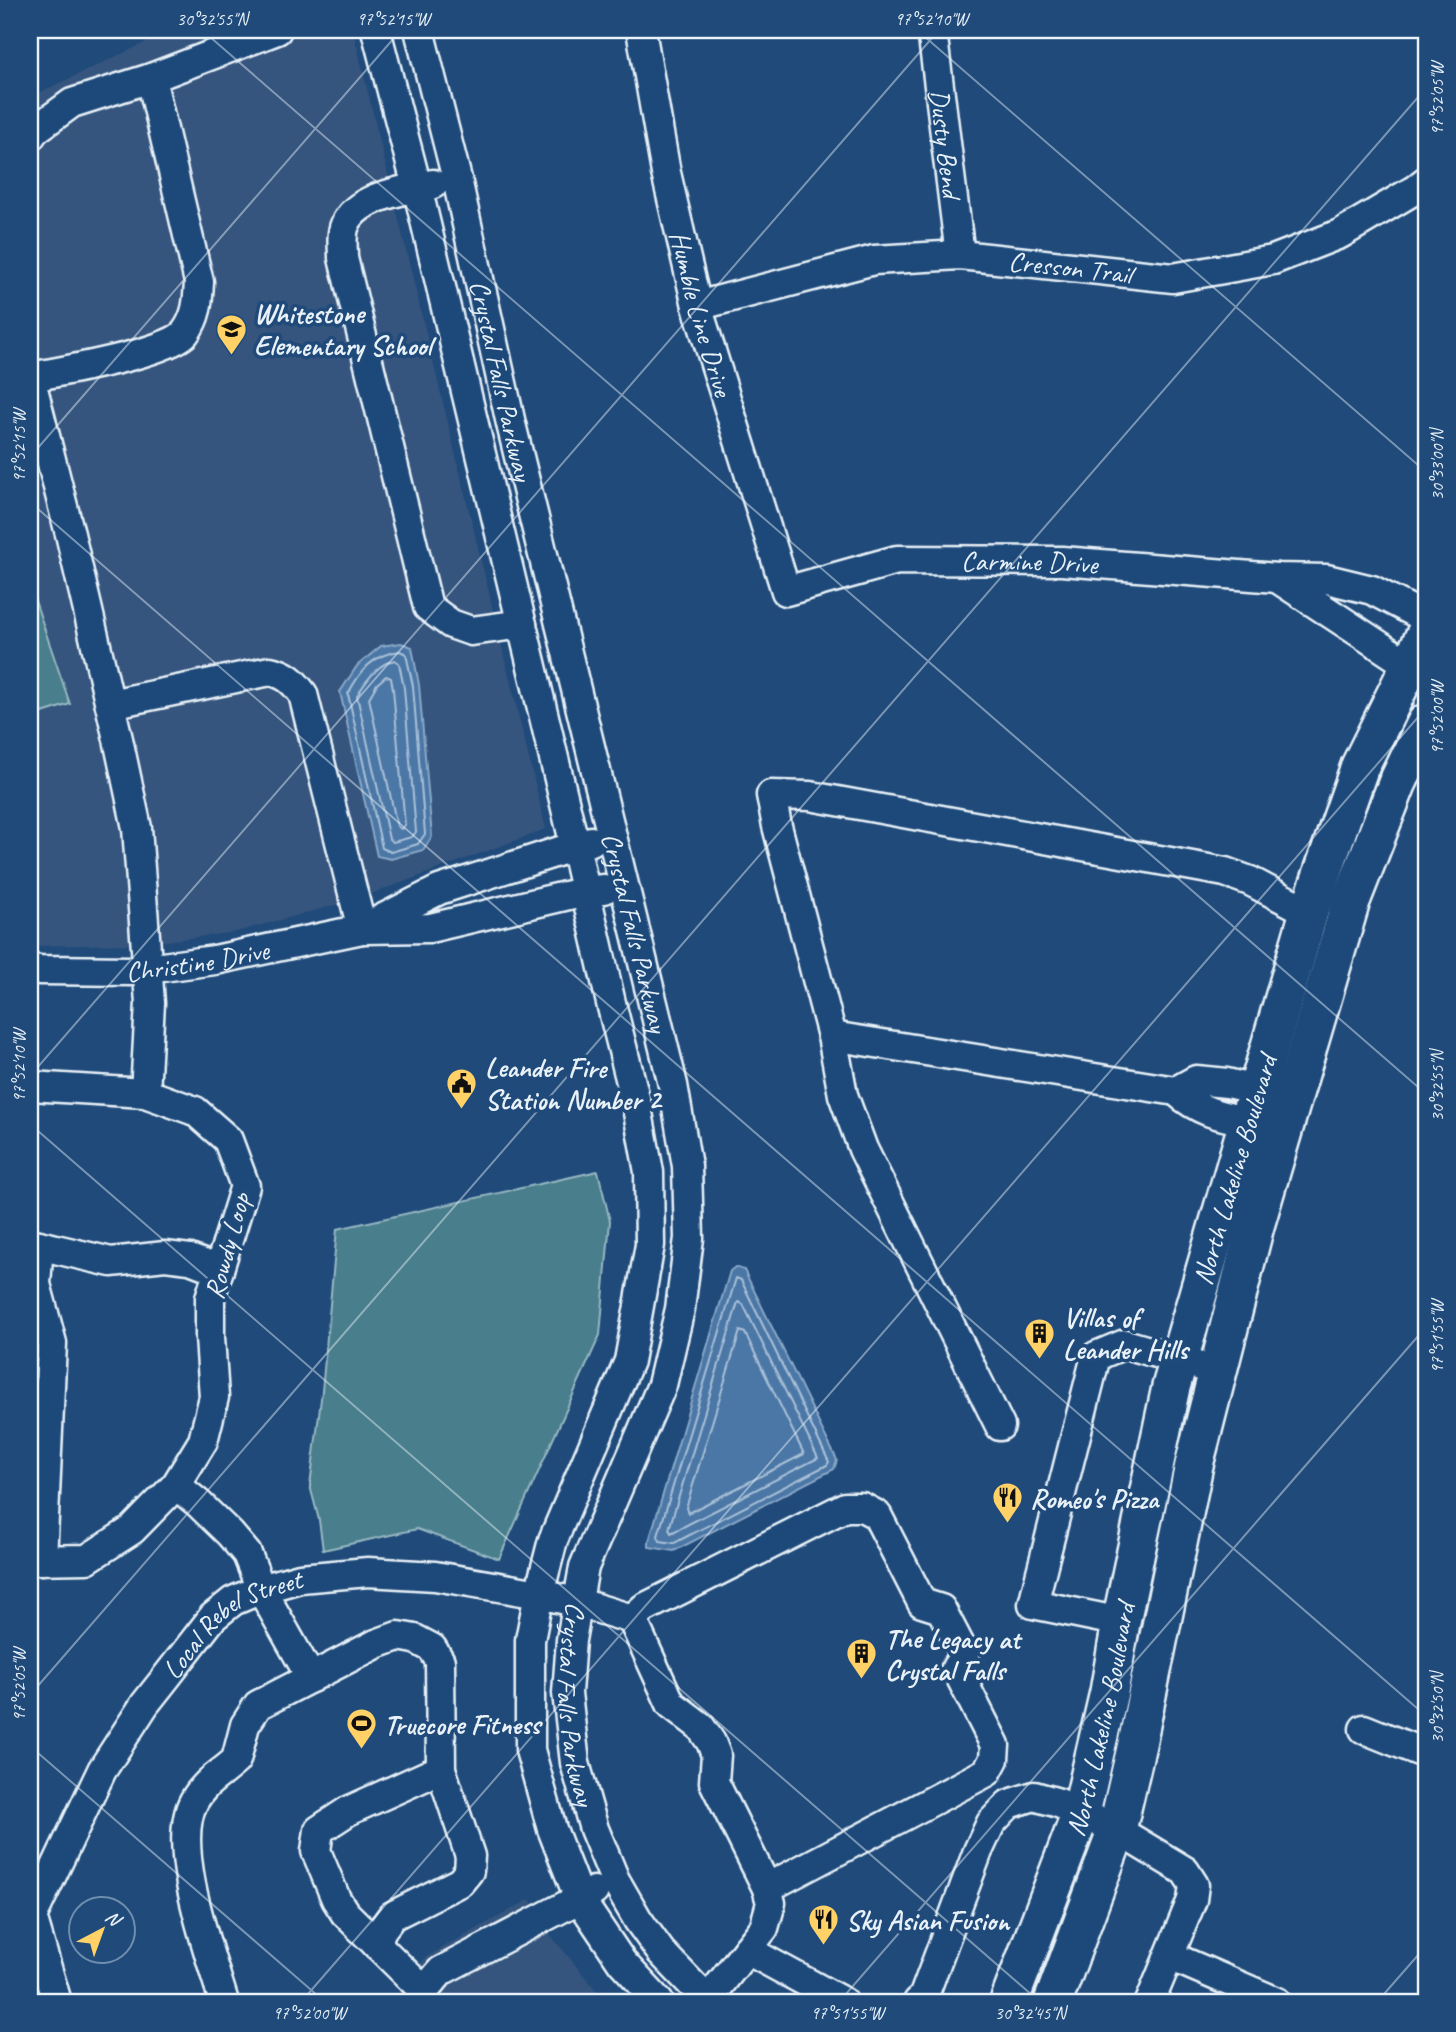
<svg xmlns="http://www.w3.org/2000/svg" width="1456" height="2032" font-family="Caveat,sans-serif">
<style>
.built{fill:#34547e}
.green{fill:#497e8c;stroke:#98b8c2;stroke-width:2}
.water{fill:#4b77a6;stroke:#8aa8c7;stroke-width:2}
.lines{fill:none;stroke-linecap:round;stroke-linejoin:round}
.shore{stroke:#a9c0d7;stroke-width:2}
.minor-casing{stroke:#e8f1f8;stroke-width:33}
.major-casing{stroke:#e8f1f8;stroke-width:42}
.minor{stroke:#1f4a7a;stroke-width:28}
.major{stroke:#1f4a7a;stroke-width:37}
.ticks{fill:none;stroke:#e8f1f8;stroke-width:2;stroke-opacity:0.45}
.labels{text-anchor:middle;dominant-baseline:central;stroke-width:7;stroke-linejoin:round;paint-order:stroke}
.street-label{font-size:28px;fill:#e8f1f8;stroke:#1f4a7a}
.poi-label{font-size:28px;font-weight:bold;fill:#e8f1f8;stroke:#1f4a7a;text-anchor:start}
.neatline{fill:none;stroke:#e8f1f8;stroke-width:2.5}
.ticks-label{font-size:18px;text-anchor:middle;fill:#e8f1f8}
</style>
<rect width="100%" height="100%" fill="#1f4a7a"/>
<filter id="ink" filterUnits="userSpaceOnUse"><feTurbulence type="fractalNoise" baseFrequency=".0143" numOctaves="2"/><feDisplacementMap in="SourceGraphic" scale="14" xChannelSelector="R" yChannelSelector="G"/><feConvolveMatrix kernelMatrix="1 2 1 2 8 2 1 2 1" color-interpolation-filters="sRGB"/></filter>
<g filter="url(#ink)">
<path class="built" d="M 172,30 L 353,30 L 546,829 L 358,899 L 236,932 L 143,944 L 35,946 L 30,945 L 30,97 Z
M 530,1899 L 549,1933 L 606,2002 L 394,2002 L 401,1986 L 426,1957 Z"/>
<path class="green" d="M 30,586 L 70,704 L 30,717 Z
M 598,1171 L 610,1221 L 600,1335 L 499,1559 L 417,1529 L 323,1550 L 319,1520 L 310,1486 L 322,1391 L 337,1229 Z"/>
<path class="water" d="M 401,643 L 412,647 L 419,685 L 432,837 L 423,850 L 391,859 L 377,856 L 340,692 L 357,666 L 381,646 Z
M 735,1267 L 744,1270 L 837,1460 L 834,1469 L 674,1551 L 649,1547 L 649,1541 L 730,1271 Z"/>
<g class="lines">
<path class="shore" d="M 400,651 L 406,654 L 413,686 L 425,834 L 418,844 L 391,852 L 382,848 L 348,694 C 360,671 373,654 400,651 Z
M 395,660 L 399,663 L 404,688 L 416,832 L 412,837 L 393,842 L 389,839 L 357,696 C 365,682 378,663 395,660 Z
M 386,676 L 391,678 L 393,689 L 405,825 L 401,829 L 397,826 L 369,698 L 377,684 Z
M 736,1278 L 741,1280 L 829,1462 L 827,1465 L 674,1543 L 660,1541 L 658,1536 Z
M 738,1302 L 743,1304 L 818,1458 L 671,1533 L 669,1529 Z
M 740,1331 L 745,1333 L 804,1454 L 688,1513 L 686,1508 Z"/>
<defs>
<g id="minor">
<path d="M 376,30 L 417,187 L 575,846 L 611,1003 L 636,1102 L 649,1172 L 650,1245 L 629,1361 L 553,1540 L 539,1594 L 530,1640 L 530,1750 L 552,1829 L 579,1898 L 622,1962 L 659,2002"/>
<path id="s1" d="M 419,30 L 457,179 L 511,424 L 673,1085 L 687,1166 L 689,1238 L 680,1309 L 662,1385 L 584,1567 L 571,1640 L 567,1693 L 575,1763 L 594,1829 L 615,1880 L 638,1920 L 661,1952 L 709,2002"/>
<path id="s2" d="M 641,30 L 666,173 L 697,306 L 786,591 L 897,560 L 1062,561 L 1277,578 L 1327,579 L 1372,590 L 1426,618"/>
<path id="s3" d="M 932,30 L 960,255"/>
<path d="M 30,137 L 35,130 L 72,103 L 151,78 L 277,30"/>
<path d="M 433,184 C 406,190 356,196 345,225 C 341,234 343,248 343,258 L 428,607 L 451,624 L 471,631 L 522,624"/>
<path id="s4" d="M 697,306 L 874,260 L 960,255 L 1173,278 L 1273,260 L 1340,234 L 1416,189 L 1426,181"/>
<path d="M 30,377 L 70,534 L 118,739 L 137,828 L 150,1003 L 145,1093"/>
<path d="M 30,377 C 59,372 168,353 185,333 C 197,317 198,301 199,282 L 151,78"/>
<path d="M 1277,578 L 1409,665 L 1426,674"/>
<path d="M 110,704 L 270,671 C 286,674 293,681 303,694 L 362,929"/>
<path d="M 368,926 L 439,890 L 591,841"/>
<path id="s5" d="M 30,969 L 40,970 L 132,971 L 215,960 L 362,929 L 430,928 L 586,891 L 604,889"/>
<path d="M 832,1036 L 1176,1091"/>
<path d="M 30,1086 L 145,1093 L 195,1111 L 228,1140 L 245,1186 L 210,1298 L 210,1337 L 214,1397 L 203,1441 L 176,1485 L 132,1530 L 87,1559 L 30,1560"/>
<path d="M 1247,1121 C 1219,1116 1198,1111 1176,1091 L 1196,1080 L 1227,1083 L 1256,1090"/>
<path d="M 30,1243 L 111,1262 L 165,1256 L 190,1259 L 219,1270"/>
<path d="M 39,1245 L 36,1284 L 52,1343 L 42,1560"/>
<path d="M 1000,1426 L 863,1149 L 843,1095 L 832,1036 L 777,826 L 771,795 L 810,796 L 1225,872 L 1250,881 L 1309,912"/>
<path d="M 176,1485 L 198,1503 L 230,1534 L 247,1554 L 261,1589 L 311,1678"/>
<path d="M 1121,1622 L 1033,1604 L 1096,1356 L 1125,1344 L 1218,1371"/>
<path d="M 1364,1729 L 1426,1754"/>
<path id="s6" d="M 32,1917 L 102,1770 L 145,1704 L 164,1680 L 213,1617 L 233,1601 L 261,1589 L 300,1578 L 368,1572 L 435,1576 L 539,1594 L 576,1602 L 632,1619 L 644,1608 L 845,1507 L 862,1507 L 877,1515 L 922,1603 L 941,1609 L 965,1655 L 956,1668 L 995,1745 L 994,1759 L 987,1772 L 767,1888 L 714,1782 L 716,1755 L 711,1742 L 700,1726 L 671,1704 L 632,1619"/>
<path d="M 32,1917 L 57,2002"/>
<path d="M 747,1950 L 843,2002"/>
<path d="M 1170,1956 L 1277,2002"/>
<path d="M 424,1991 L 345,1913 L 336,1899 L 316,1851 L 319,1830 L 348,1811 L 441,1769"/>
<path d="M 707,2001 L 764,1928 L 771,1903 L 767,1888"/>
<path d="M 224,2002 C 210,1954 169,1846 194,1801 C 205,1781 220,1775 236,1760 L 245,1725 L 258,1705 L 376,1644 L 398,1636 L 415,1639 L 432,1648 L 440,1661 L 441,1769 L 470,1856 L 469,1871 L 460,1882 L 392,1916 L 381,1931 L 377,1945"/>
<path d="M 418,2002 L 424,1991 L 441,1971 L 594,1891"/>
<path d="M 918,2002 L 923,1998 L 978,1851 L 991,1823 L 1009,1804 L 1034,1796 L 1059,1803 L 1117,1830 L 1185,1871 L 1194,1885 L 1192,1900 L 1150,2002"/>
</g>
<g id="major">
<path id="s7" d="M 1009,2002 L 1081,1813 L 1109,1692 L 1121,1622 L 1171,1387 L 1309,912 L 1360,766 L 1426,633"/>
<path d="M 1053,2002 L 1117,1830 L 1137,1744 L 1194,1465 L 1255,1226 L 1351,901 L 1397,784 L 1426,723"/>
</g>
</defs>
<use href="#minor" class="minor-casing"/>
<use href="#major" class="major-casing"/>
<use href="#minor" class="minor"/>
<use href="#major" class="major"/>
</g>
</g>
<path class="ticks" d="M 202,30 L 1426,1094M 917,30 L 1426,472M 30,457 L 401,30M 30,502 L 1426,1716M 30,1076 L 939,30M 30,1124 L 1040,2002M 30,1695 L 1426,88M 30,1746 L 325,2002M 301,2002 L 1426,708M 839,2002 L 1426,1327M 1377,2002 L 1426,1946"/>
<defs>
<symbol id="school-pin" viewBox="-11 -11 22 30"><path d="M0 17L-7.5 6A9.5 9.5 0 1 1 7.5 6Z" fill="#ffd166" stroke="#1f4a7a"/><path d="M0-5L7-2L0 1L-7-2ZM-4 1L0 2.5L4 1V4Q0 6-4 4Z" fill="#111"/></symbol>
<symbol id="civic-pin" viewBox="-11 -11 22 30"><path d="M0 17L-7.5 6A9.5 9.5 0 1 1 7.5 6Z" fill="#ffd166" stroke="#1f4a7a"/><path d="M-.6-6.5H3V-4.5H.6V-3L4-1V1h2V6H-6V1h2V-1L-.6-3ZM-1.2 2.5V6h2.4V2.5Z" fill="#111"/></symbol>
<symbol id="building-pin" viewBox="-11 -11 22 30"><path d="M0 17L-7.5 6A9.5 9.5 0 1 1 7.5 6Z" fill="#ffd166" stroke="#1f4a7a"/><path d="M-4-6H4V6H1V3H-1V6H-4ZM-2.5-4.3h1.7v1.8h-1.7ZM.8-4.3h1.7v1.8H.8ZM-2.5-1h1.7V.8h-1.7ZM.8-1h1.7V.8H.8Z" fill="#111"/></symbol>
<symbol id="restaurant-pin" viewBox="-11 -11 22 30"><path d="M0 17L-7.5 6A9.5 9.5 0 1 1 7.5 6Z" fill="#ffd166" stroke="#1f4a7a"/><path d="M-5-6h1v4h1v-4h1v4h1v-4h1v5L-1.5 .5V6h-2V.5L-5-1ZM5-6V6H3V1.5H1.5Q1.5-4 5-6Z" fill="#111"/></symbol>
<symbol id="stadium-pin" viewBox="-11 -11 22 30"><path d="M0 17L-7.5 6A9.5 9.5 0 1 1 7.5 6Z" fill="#ffd166" stroke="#1f4a7a"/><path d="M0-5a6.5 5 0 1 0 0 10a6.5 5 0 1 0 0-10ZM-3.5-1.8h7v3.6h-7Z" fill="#111"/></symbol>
</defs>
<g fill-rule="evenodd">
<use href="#school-pin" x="214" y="312" width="35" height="47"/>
<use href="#civic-pin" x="444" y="1066" width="35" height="47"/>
<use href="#building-pin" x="1022" y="1316" width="35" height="47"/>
<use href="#restaurant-pin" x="990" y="1480" width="35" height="47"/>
<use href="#building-pin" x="844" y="1636" width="35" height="47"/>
<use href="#stadium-pin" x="344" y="1706" width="35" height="47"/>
<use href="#restaurant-pin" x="806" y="1902" width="35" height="47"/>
</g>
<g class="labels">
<g class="street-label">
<text stroke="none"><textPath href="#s3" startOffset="114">Dusty Bend</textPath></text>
<text stroke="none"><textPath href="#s4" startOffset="380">Cresson Trail</textPath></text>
<text stroke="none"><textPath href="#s2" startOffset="290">Humble Line Drive</textPath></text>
<text stroke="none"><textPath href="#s1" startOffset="360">Crystal Falls Parkway</textPath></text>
<text stroke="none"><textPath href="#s2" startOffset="828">Carmine Drive</textPath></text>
<text stroke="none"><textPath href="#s1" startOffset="928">Crystal Falls Parkway</textPath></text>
<text stroke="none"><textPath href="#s5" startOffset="168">Christine Drive</textPath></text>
<text stroke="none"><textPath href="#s7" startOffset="864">North Lakeline Boulevard</textPath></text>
<text transform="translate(227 1246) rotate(-75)">Rowdy Loop</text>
<text stroke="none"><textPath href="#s6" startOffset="364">Local Rebel Street</textPath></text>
<text stroke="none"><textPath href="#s1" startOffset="1726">Crystal Falls Parkway</textPath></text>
<text stroke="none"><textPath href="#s7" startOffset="298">North Lakeline Boulevard</textPath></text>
</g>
<g class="poi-label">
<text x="254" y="313">Whitestone<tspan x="254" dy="32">Elementary School</tspan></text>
<text x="485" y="1067">Leander Fire<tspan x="485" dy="32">Station Number 2</tspan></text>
<text x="1063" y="1317">Villas of<tspan x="1063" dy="32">Leander Hills</tspan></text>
<text x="1030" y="1498">Romeo's Pizza</text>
<text x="885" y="1638">The Legacy at<tspan x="885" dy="32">Crystal Falls</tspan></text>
<text x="384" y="1724">Truecore Fitness</text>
<text x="846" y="1920">Sky Asian Fusion</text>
</g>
</g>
<rect width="1456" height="2032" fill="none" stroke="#1f4a7a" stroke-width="77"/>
<g transform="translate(102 1930) rotate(41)"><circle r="33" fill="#1f4a7a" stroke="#6f8dac" stroke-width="2"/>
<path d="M0-5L12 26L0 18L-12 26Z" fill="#ffd166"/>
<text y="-10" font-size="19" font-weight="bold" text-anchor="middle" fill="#e8f1f8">N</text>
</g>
<rect x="38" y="38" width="1380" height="1956" class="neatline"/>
<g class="ticks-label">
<text x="212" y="25">30°32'55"N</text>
<text x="393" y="25">97°52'15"W</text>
<text x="931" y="25">97°52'10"W</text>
<text transform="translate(1437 99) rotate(-90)" y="6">97°52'05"W</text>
<text transform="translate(19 446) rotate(-90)" y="6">97°52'15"W</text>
<text transform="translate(1437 465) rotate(-90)" y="6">30°33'00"N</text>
<text transform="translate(1437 718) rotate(-90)" y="6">97°52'00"W</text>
<text transform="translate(19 1066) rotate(-90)" y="6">97°52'10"W</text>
<text transform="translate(1437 1086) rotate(-90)" y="6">30°32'55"N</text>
<text transform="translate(1437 1337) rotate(-90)" y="6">97°51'55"W</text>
<text transform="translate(19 1685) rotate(-90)" y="6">97°52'05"W</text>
<text transform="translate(1437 1708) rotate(-90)" y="6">30°32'50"N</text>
<text x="309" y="2019">97°52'00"W</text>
<text x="847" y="2019">97°51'55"W</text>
<text x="1030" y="2019">30°32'45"N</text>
</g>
</svg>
